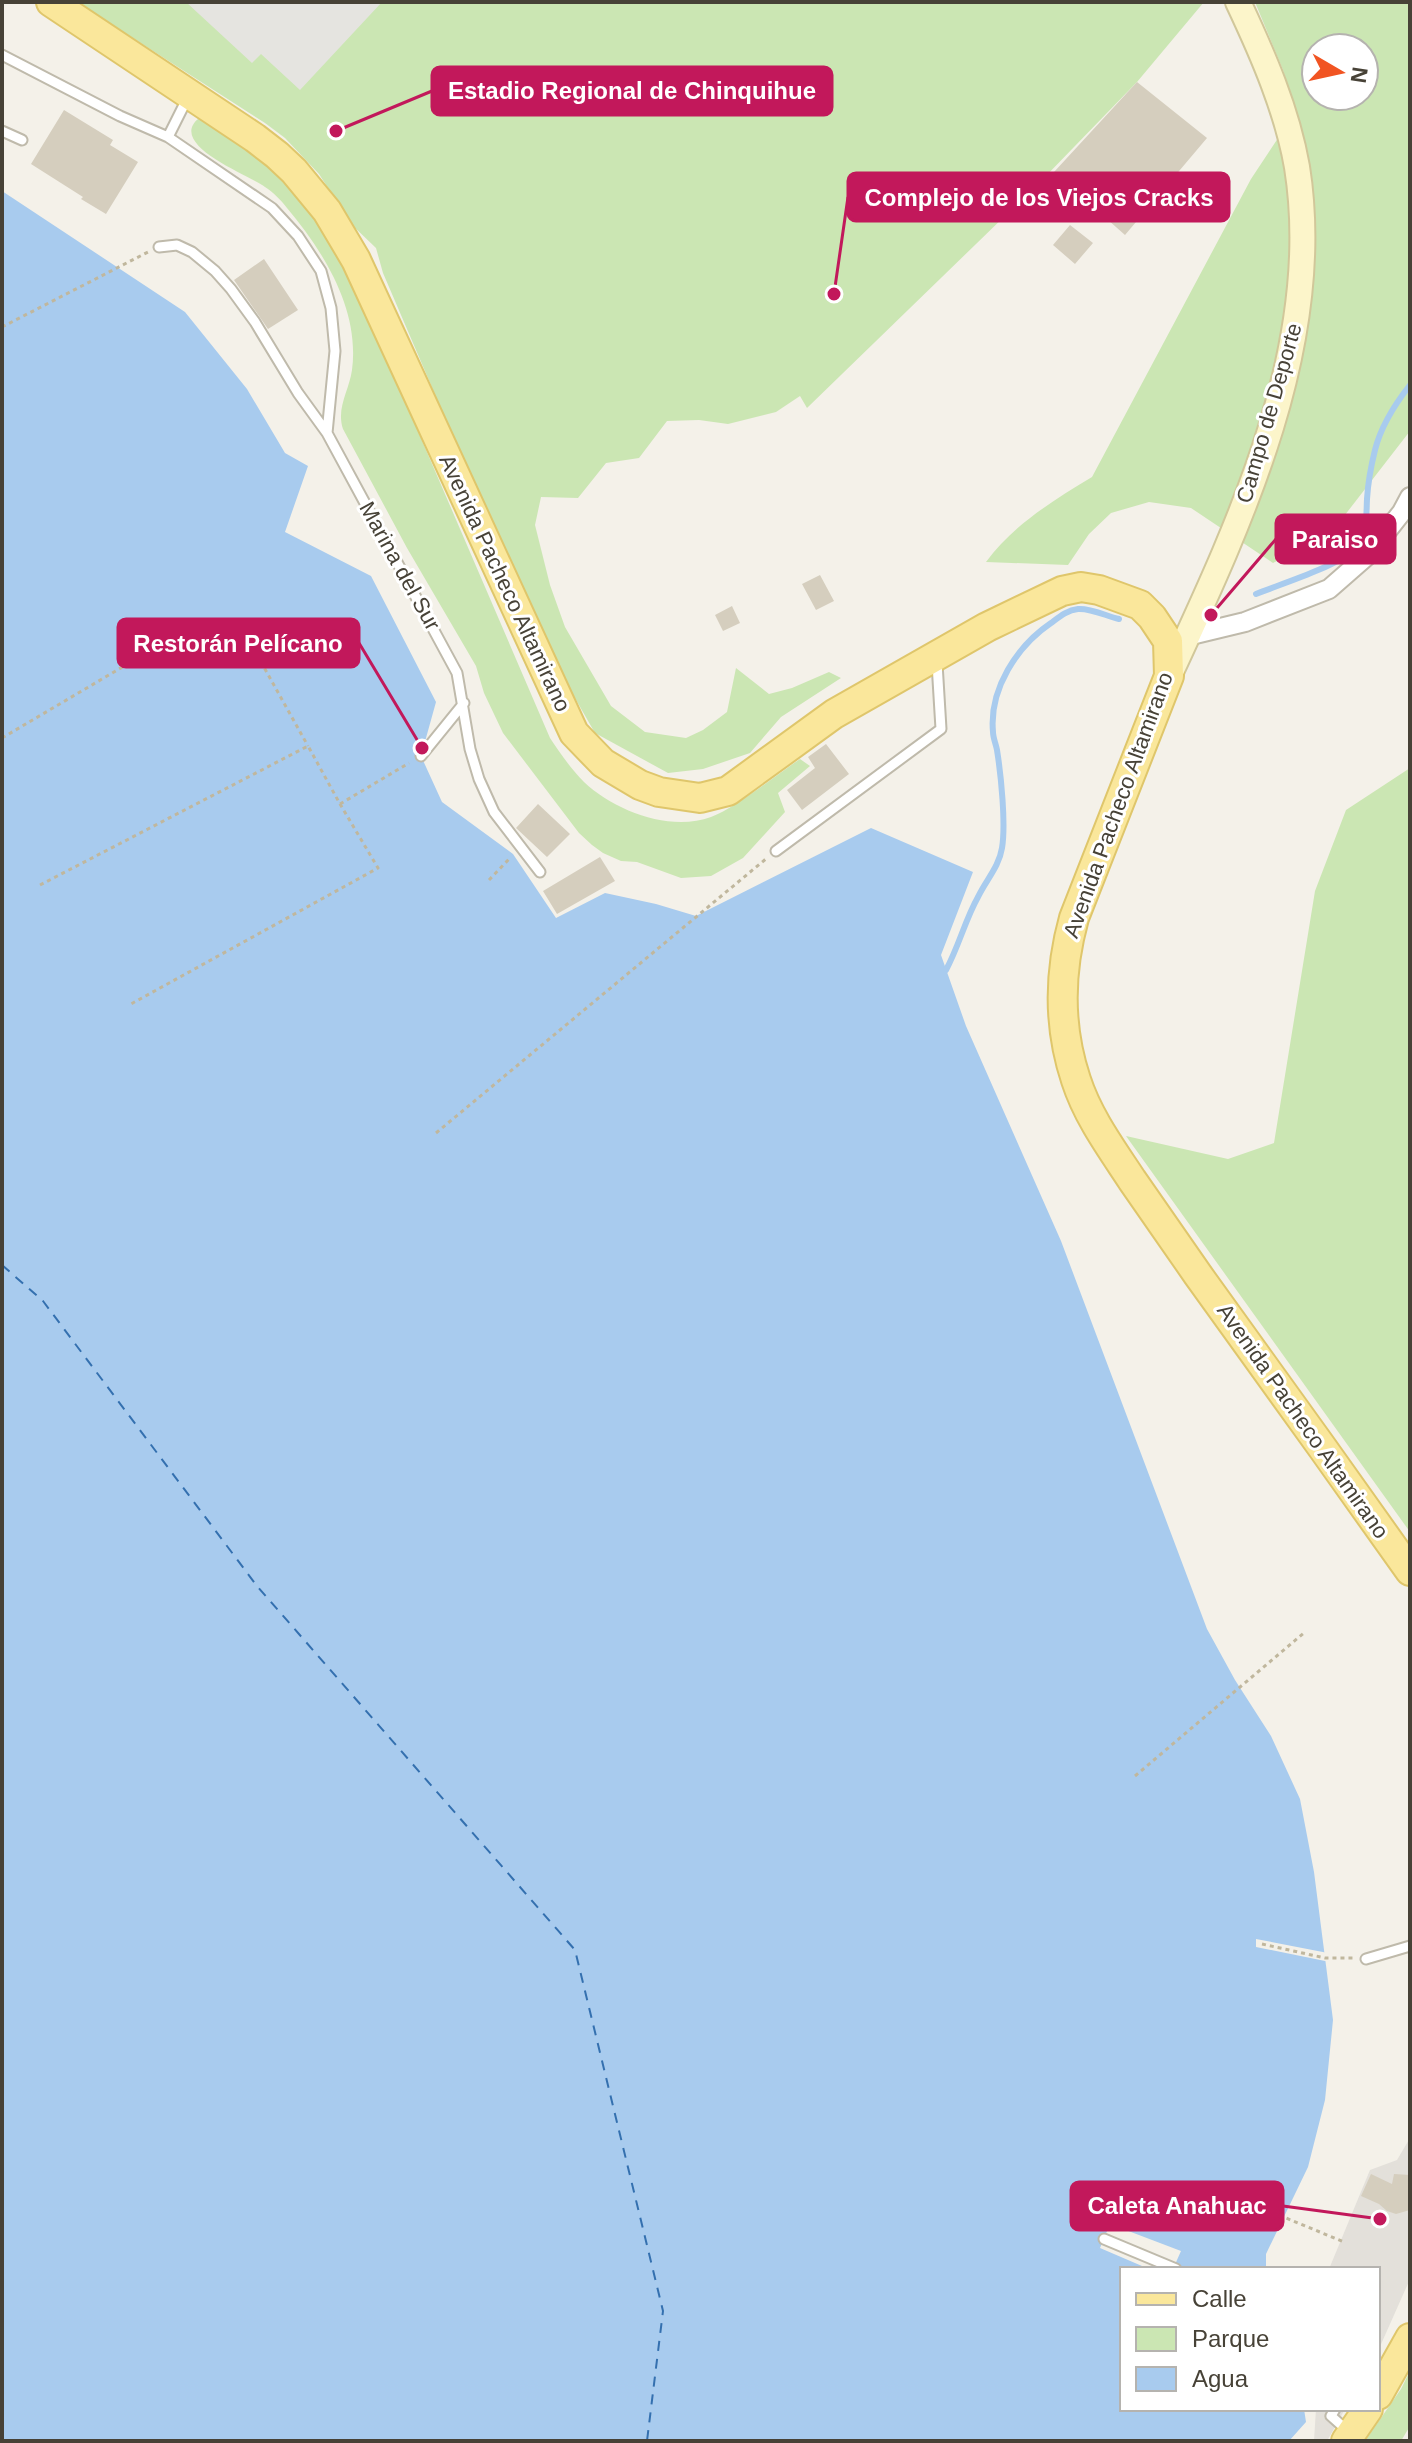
<svg xmlns="http://www.w3.org/2000/svg" width="1412" height="2443" font-family="Arial,sans-serif">
<style>
.industrial{fill:#e3e0da}
.green{fill:#cbe6b3;fill-rule:evenodd}
.parking{fill:#e5e4e0}
.water{fill:#a8cbee}
.pier{fill:#f4f1e9}
.lines{fill:none;stroke-linecap:round;stroke-linejoin:round}
.stream{stroke:#a8cbee;stroke-width:6}
.ferry{stroke:#3470af;stroke-width:2;stroke-dasharray:10 8;stroke-linecap:butt}
.building{fill:#d5cebe}
.service-casing{stroke:#bfbaab;stroke-width:13}
.minor-casing{stroke:#bfbaab;stroke-width:22}
.secondary-casing{stroke:#d1c79a;stroke-width:28}
.primary-casing{stroke:#dfc66b;stroke-width:32}
.path{stroke:#c0b79d;stroke-width:3;stroke-dasharray:4 4;stroke-linecap:butt}
.service{stroke:#fff;stroke-width:9}
.minor{stroke:#fff;stroke-width:18}
.secondary{stroke:#fcf5ca;stroke-width:24}
.primary{stroke:#fae79b;stroke-width:28}
.labels{text-anchor:middle;dominant-baseline:central;stroke-width:6;stroke-linejoin:round;paint-order:stroke}
.street-label{font-size:22px;fill:#474237;stroke:#fff}
.leader{fill:none;stroke:#c2185b;stroke-width:3}
.callout-dot{fill:#c2185b;stroke:#fff;stroke-width:3}
.callout{fill:#c2185b;stroke:#c2185b;stroke-width:3}
.callout-label{font-size:24px;text-anchor:middle;font-weight:bold;fill:#fff}
</style>
<rect width="100%" height="100%" fill="#f4f1e9"/>
<path class="industrial" d="M 1410,2138 L 1410,2279 L 1378,2351 L 1378,2269 L 1329,2269 L 1370,2170 L 1397,2160 Z
M 1316,2409 L 1345,2409 L 1327,2441 L 1314,2441 Z"/>
<path class="green" d="M 77,2 L 1204,2 L 1137,82 L 1043,179 L 807,408 L 800,396 L 776,412 L 728,424 L 699,420 L 667,421 L 639,458 L 606,463 L 578,498 L 541,497 L 535,525 L 550,585 L 565,627 L 611,706 L 645,732 L 686,738 L 703,730 L 727,712 L 736,668 L 769,694 L 792,688 L 829,672 L 841,678 L 781,717 L 750,753 L 703,769 L 668,773 L 595,733 L 536,630 L 383,273 L 376,248 L 352,225 L 319,174 L 285,138 L 265,123 Z
M 1255,2 L 1410,2 L 1410,431 L 1331,533 L 1273,563 L 1191,508 L 1149,502 L 1111,513 L 1089,534 L 1068,565 L 986,562 C 1013,525 1054,500 1092,477 L 1251,179 L 1296,111 L 1283,70 ZM 1316,48 L 1364,48 L 1364,96 L 1316,96 Z
M 199,118 C 242,144 284,172 316,212 C 331,230 340,257 352,278 L 550,738 C 560,753 571,769 584,782 C 615,811 670,832 711,817 C 737,807 776,775 800,759 L 810,766 L 778,793 L 785,812 L 743,858 L 711,876 L 681,878 L 637,862 L 621,861 L 603,853 L 592,845 L 579,833 L 503,733 L 484,693 L 476,666 L 407,548 L 343,429 C 336,408 349,391 352,370 C 360,310 324,252 287,208 C 281,200 273,192 265,187 C 249,175 166,145 199,118 Z
M 1410,768 L 1410,1532 L 1126,1136 L 1228,1159 L 1274,1143 L 1315,891 L 1346,810 Z
M 1410,2371 L 1410,2426 L 1401,2441 L 1365,2441 L 1401,2389 Z"/>
<path class="parking" d="M 186,2 L 382,2 L 300,90 L 261,54 L 252,63 Z"/>
<path class="water" d="M 2,191 L 185,312 L 247,389 L 285,453 L 308,466 L 285,532 L 371,576 L 436,702 L 421,756 L 442,802 L 513,854 L 556,918 L 605,893 L 656,904 L 696,916 L 871,828 L 973,872 L 941,955 L 966,1026 L 1061,1241 L 1207,1629 L 1235,1680 L 1271,1736 L 1300,1799 L 1314,1872 L 1333,2020 L 1325,2100 L 1308,2167 L 1266,2254 L 1266,2269 L 1122,2269 L 1122,2409 L 1304,2409 L 1306,2422 L 1289,2441 L 2,2441 Z"/>
<path class="pier" d="M 1256,1939 L 1328,1953 L 1330,1962 L 1256,1947 Z
M 1110,2224 L 1181,2251 L 1173,2269 L 1149,2269 L 1100,2248 Z"/>
<g class="lines">
<path class="stream" d="M 1256,594 C 1281,584 1335,567 1352,551 C 1368,536 1366,519 1367,499 C 1368,483 1371,466 1375,450 C 1381,426 1395,404 1410,385
M 946,970 C 959,946 965,920 978,897 C 986,880 999,867 1002,848 C 1006,824 1001,775 997,750 C 996,744 993,738 993,732 C 989,689 1017,646 1051,623 C 1059,617 1067,610 1078,609 C 1091,608 1106,616 1119,619"/>
<path class="ferry" d="M 2,1265 L 43,1301 L 257,1586 L 575,1950 L 663,2311 L 647,2441"/>
</g>
<path class="building" d="M 1137,82 L 1207,138 L 1125,235 L 1054,172 Z
M 64,110 L 113,140 L 110,145 L 138,162 L 106,214 L 81,199 L 83,197 L 31,164 Z
M 1070,225 L 1093,243 L 1075,264 L 1053,245 Z
M 264,259 L 298,310 L 268,329 L 234,280 Z
M 820,575 L 834,601 L 816,610 L 802,584 Z
M 732,606 L 740,623 L 723,631 L 715,615 Z
M 826,744 L 849,774 L 802,810 L 787,790 L 815,768 L 808,757 Z
M 538,804 L 570,834 L 547,857 L 516,828 Z
M 600,857 L 615,881 L 557,914 L 543,891 Z
M 1371,2174 L 1392,2184 L 1394,2174 L 1410,2175 L 1410,2210 L 1396,2214 L 1387,2211 L 1379,2204 L 1361,2196 Z"/>
<g class="lines">
<defs>
<path id="service" d="M 2,55 L 120,116 L 168,137 L 272,208 L 298,236 L 321,271 L 331,308 L 335,351 L 327,433
M 2,131 L 22,140
M 168,137 L 188,97
M 159,247 L 177,245 L 192,252 L 215,271 L 231,289 L 255,322 L 298,393 L 327,433 L 457,673 L 470,749 L 479,779 L 494,812 L 540,872
M 421,756 L 464,703
M 776,851 L 941,729 L 937,663
M 1366,1959 L 1410,1946
M 1104,2239 L 1176,2269
M 1335,2409 L 1331,2416 L 1349,2432"/>
<path id="minor" d="M 1187,636 L 1245,622 L 1329,589 L 1369,554 L 1402,512 L 1410,497"/>
<path id="secondary" d="M 1169,676 C 1241,521 1325,342 1297,167 C 1287,110 1263,55 1238,2"/>
<path id="primary" d="M 51,2 L 255,138 L 277,155 L 294,171 L 327,211 L 356,260 L 574,733 L 603,763 L 640,785 L 659,792 L 700,798 L 728,791 L 834,714 L 987,627 L 1062,591 L 1081,587 L 1099,590 L 1140,605 L 1152,617 L 1168,641 L 1169,676 L 1074,918 C 1059,972 1058,1026 1076,1080 C 1088,1117 1111,1148 1132,1180 C 1154,1212 1176,1243 1198,1275 C 1269,1373 1340,1472 1410,1571
M 1378,2395 L 1410,2338
M 1346,2441 L 1368,2409"/>
</defs>
<use href="#service" class="service-casing"/>
<use href="#minor" class="minor-casing"/>
<use href="#secondary" class="secondary-casing"/>
<use href="#primary" class="primary-casing"/>
<path class="path" d="M 2,327 L 148,252
M 2,738 L 197,623 L 215,655 L 247,637 L 308,746
M 340,804 L 409,763
M 489,880 L 511,857
M 40,885 L 308,746 L 340,804 L 378,868 L 131,1004
M 436,1133 L 767,858
M 1135,1776 L 1305,1632
M 1262,1944 L 1325,1958 L 1354,1958
M 1257,2206 L 1344,2242"/>
<use href="#service" class="service"/>
<use href="#minor" class="minor"/>
<use href="#secondary" class="secondary"/>
<use href="#primary" class="primary"/>
</g>
<g class="labels">
<g class="street-label">
<text transform="translate(1269 413) rotate(-74)">Campo de Deporte</text>
<text transform="translate(400 566) rotate(61)">Marina del Sur</text>
<text transform="translate(505 583) rotate(65)">Avenida Pacheco Altamirano</text>
<text transform="translate(1118 805) rotate(-70)">Avenida Pacheco Altamirano</text>
<text transform="translate(1303 1421) rotate(55)">Avenida Pacheco Altamirano</text>
</g>
</g>
<path class="leader" d="M336 131L432 91M834 294L848 197M1211 615L1276 539M422 748L359 643M1380 2219L1283 2206"/>
<g class="callout-dot">
<circle cx="336" cy="131" r="8"/>
<circle cx="834" cy="294" r="8"/>
<circle cx="1211" cy="615" r="8"/>
<circle cx="422" cy="748" r="8"/>
<circle cx="1380" cy="2219" r="8"/>
</g>
<g class="callout">
<rect x="432" y="67" width="400" height="48" rx="8"/>
<rect x="848" y="173" width="381" height="48" rx="8"/>
<rect x="1276" y="515" width="119" height="48" rx="8"/>
<rect x="118" y="619" width="241" height="48" rx="8"/>
<rect x="1071" y="2182" width="212" height="48" rx="8"/>
</g>
<g class="callout-label">
<text x="632" y="99">Estadio Regional de Chinquihue</text>
<text x="1039" y="206">Complejo de los Viejos Cracks</text>
<text x="1335" y="548">Paraiso</text>
<text x="238" y="652">Restorán Pelícano</text>
<text x="1177" y="2214">Caleta Anahuac</text>
</g>
<rect width="1412" height="2443" fill="none" stroke="#474237" stroke-width="8"/>
<rect x="1120" y="2267" width="260" height="144" fill="#ffffff" stroke="#b5b3af" stroke-width="2"/>
<rect x="1136" y="2293" width="40" height="12" fill="#fae79b" stroke="#b5b3af" stroke-width="2"/>
<text x="1192" y="2307" font-size="24" fill="#474237">Calle</text>
<rect x="1136" y="2327" width="40" height="24" fill="#cbe6b3" stroke="#b5b3af" stroke-width="2"/>
<text x="1192" y="2347" font-size="24" fill="#474237">Parque</text>
<rect x="1136" y="2367" width="40" height="24" fill="#a8cbee" stroke="#b5b3af" stroke-width="2"/>
<text x="1192" y="2387" font-size="24" fill="#474237">Agua</text>
<g transform="translate(1340 72) rotate(99)"><circle r="38" fill="#ffffff" stroke="#b5b3af" stroke-width="2"/>
<path d="M0-6L14 30L0 20L-14 30Z" fill="#f15422"/>
<text y="-12" font-size="22" font-weight="bold" text-anchor="middle" fill="#474237">N</text>
</g>
</svg>
